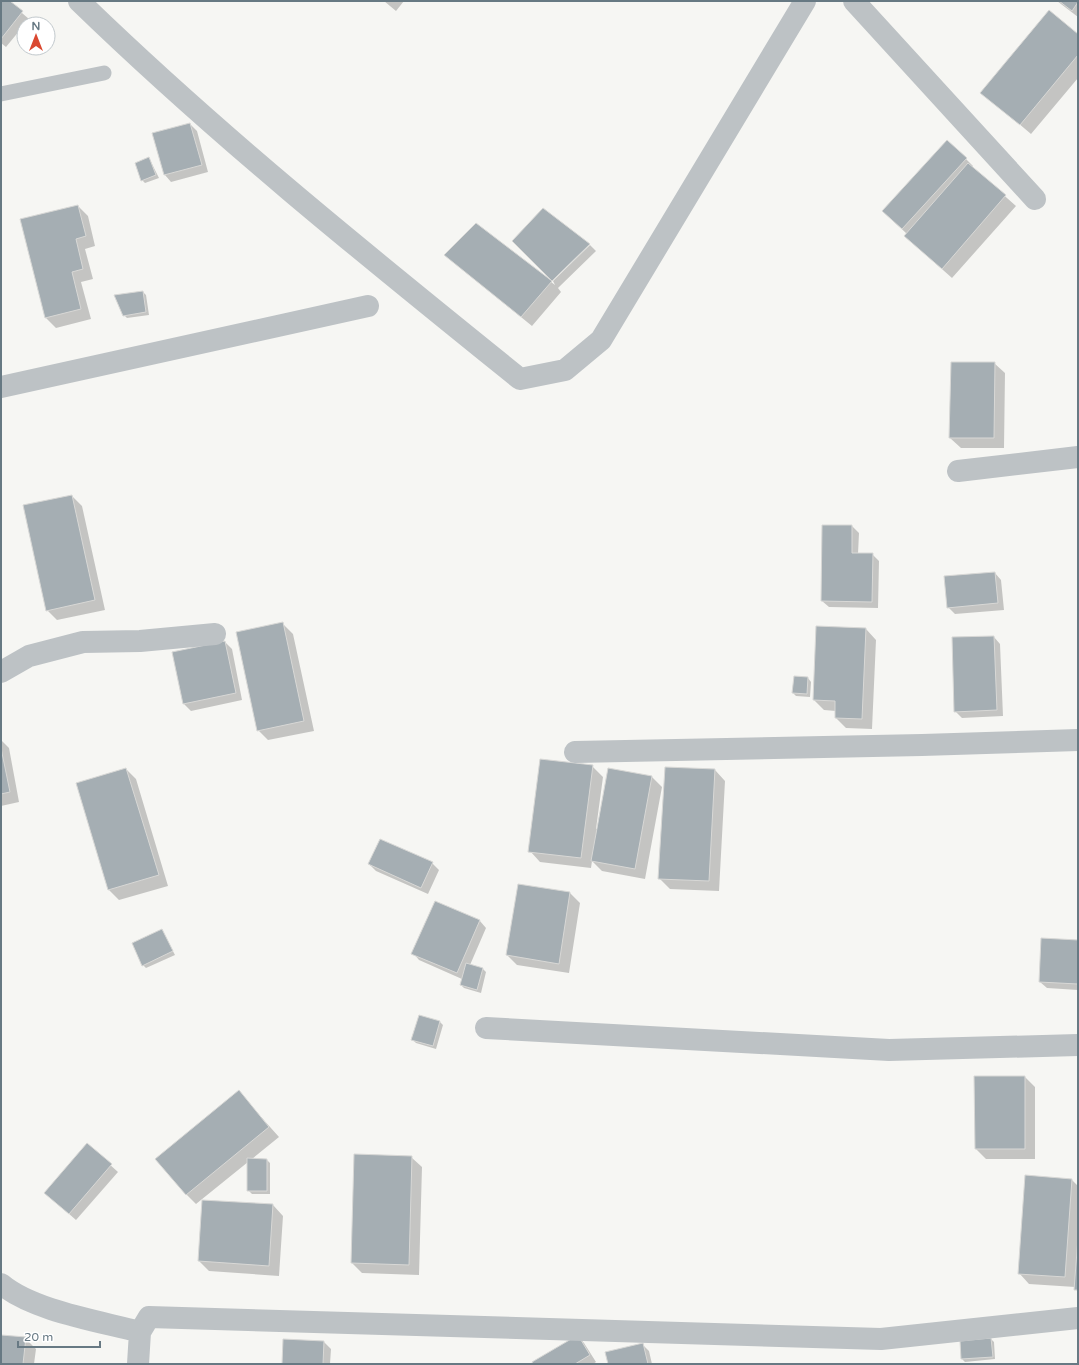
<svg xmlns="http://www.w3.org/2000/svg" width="1079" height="1365" font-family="'Varela Round',sans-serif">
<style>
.shadow{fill:#0003}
.building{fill:#a5aeb3;stroke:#d8d8d6}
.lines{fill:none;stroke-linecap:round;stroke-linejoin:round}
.service{stroke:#bdc2c5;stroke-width:15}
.minor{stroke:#bdc2c5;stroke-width:22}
</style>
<rect width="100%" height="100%" fill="#f6f6f3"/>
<path class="shadow" d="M 1,1 L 8,1 L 29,19 L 6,47 L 1,43 Z
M 384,1 L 404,1 L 396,11 Z
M 1057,1 L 1078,1 L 1078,17 Z
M 1078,35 L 1078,78 L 1031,134 L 982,92 Z
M 190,124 L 197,131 L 208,172 L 171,182 L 165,175 Z
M 149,158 L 159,178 L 145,183 L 142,180 Z
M 966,159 L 973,166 L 972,167 L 1016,206 L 952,278 L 916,246 L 907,234 L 890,218 Z
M 78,206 L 88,216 L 95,246 L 85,249 L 93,279 L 81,282 L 91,319 L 56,328 L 46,318 L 21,219 Z
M 476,224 L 555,285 L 553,281 L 590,245 L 596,251 L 558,288 L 561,292 L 532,326 L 445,255 Z
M 143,292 L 146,295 L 149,315 L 127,318 L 124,315 Z
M 994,363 L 1005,373 L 1004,448 L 961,448 L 950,438 Z
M 72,496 L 82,506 L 105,610 L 57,620 L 47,610 Z
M 852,526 L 859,533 L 858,554 L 872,554 L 879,561 L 878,608 L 829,607 L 822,601 Z
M 995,573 L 1001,580 L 1004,610 L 955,614 L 948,607 Z
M 282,623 L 293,634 L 314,731 L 268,740 L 258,730 Z
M 866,629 L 876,640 L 872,729 L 846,728 L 836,718 L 836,711 L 824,710 L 814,700 Z
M 994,637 L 1000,644 L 1003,716 L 962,718 L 955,711 Z
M 225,642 L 232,649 L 242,700 L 191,711 L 184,704 L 173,653 Z
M 808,678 L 811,682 L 810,697 L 796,696 L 793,693 Z
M 1,740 L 9,748 L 19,802 L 1,806 Z
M 592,766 L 603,777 L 596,829 L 598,829 L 609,769 L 652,777 L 662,787 L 645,879 L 602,871 L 592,861 L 591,868 L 540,862 L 530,851 Z
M 126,769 L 136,779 L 168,886 L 119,900 L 109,890 L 77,783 Z
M 715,770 L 725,781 L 719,891 L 670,889 L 659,878 Z
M 432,863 L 439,870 L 428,894 L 376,871 L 369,864 Z
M 518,885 L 570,893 L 580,903 L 569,973 L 517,965 L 507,955 Z
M 435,902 L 480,921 L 486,928 L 470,965 L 483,969 L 486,972 L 481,993 L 464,988 L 461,985 L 462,979 L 419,960 L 413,953 Z
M 162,930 L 175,955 L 146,968 L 143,965 Z
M 1078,941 L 1078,990 L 1047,988 L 1040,982 Z
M 440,1022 L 443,1025 L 436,1049 L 416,1043 L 413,1040 Z
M 1025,1077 L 1035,1087 L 1035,1159 L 986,1159 L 976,1149 Z
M 239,1092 L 279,1137 L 252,1159 L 267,1160 L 270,1163 L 270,1194 L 252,1194 L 248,1190 L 248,1162 L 196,1204 L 186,1194 Z
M 87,1144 L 118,1172 L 76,1220 L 45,1193 Z
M 411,1157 L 422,1167 L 419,1275 L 362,1273 L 352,1263 Z
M 1072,1180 L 1078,1186 L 1078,1293 L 1075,1287 L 1029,1284 L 1019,1273 Z
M 273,1205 L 283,1216 L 279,1276 L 209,1271 L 199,1261 Z
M 1,1336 L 25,1338 L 36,1349 L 34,1364 L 1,1364 Z
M 578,1336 L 584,1343 L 596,1362 L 593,1364 L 534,1364 Z
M 991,1339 L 994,1342 L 995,1359 L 965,1362 L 962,1359 Z
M 284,1340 L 324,1342 L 331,1349 L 330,1364 L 283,1364 Z
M 642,1344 L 649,1351 L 652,1364 L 609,1364 Z"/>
<path class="building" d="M 1,1 L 10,1 L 23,11 L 1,39 Z
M 1059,1 L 1078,1 L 1078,2 L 1072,11 Z
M 1049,10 L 1078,34 L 1078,55 L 1020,125 L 980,93 Z
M 190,123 L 202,165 L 164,175 L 152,133 Z
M 947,140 L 967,158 L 902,229 L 882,211 Z
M 149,157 L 156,175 L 141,181 L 135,163 Z
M 968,163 L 1006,195 L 942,269 L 904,236 Z
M 78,205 L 86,236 L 76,239 L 83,269 L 72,272 L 81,309 L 45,318 L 20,219 Z
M 543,208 L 590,244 L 552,281 L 512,241 Z
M 476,223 L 552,281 L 521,317 L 444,255 Z
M 143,291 L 146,312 L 123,316 L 114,295 Z
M 951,362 L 995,362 L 994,438 L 949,438 Z
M 72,495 L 95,600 L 46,611 L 23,505 Z
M 822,525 L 852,525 L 852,553 L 873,553 L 872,602 L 821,601 Z
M 995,572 L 998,603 L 947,608 L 944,576 Z
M 283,622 L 304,721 L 257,731 L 236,632 Z
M 816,626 L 866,628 L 862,719 L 835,718 L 835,701 L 813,700 Z
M 994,636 L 997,710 L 954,712 L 952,637 Z
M 225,641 L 236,693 L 183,704 L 172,652 Z
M 794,676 L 808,677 L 807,694 L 792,693 Z
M 1,748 L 10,792 L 1,794 Z
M 540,759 L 593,765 L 581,858 L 528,852 Z
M 665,767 L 715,769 L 709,881 L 658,879 Z
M 126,768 L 159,875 L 108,890 L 76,783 Z
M 608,768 L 652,776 L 635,869 L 591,861 Z
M 380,839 L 433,862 L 421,888 L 368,864 Z
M 518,884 L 570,892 L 559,964 L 506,955 Z
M 435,901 L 480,920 L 457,973 L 411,954 Z
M 162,929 L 173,951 L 142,966 L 132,943 Z
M 1041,938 L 1078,940 L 1078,984 L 1039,982 Z
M 466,963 L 483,968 L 477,990 L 460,985 Z
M 419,1015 L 440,1021 L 433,1046 L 411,1040 Z
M 974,1076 L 1025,1076 L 1025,1149 L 975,1149 Z
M 239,1090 L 269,1127 L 186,1195 L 155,1159 Z
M 87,1143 L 112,1164 L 69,1214 L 44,1193 Z
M 354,1154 L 412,1156 L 409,1265 L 351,1263 Z
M 247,1158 L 267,1159 L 267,1191 L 247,1191 Z
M 1025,1175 L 1072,1179 L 1065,1277 L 1018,1274 Z
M 202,1200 L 273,1204 L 269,1266 L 198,1261 Z
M 1078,1238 L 1078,1290 L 1074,1290 Z
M 1,1335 L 26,1337 L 23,1364 L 1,1364 Z
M 578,1335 L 590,1355 L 575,1364 L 533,1364 L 532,1362 Z
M 991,1338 L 993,1357 L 961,1359 L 960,1341 Z
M 283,1339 L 324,1341 L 323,1364 L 282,1364 Z
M 643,1343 L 648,1364 L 608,1364 L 605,1352 Z"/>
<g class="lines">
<path class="service" d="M 1,94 L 104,73"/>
<path class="minor" d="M 79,1 C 218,136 370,258 520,379 L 565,370 L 601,340 L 805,1
M 854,1 L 1035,199
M 1,387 L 368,306
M 958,471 L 1078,457
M 1,672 L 29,656 L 83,642 L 140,641 L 215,634
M 575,752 L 922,745 L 1078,740
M 486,1028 L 889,1050 L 1078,1045
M 1,1284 C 33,1311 99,1321 140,1332
M 138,1364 L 140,1332 L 149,1317 L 881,1339 L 1078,1318"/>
</g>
<rect width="1079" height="1365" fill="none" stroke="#677983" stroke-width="4"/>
<g transform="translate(36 36)"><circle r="19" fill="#ffffff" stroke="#c2c9cd"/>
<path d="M0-3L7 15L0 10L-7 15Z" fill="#da4830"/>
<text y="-6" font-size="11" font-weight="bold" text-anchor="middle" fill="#677983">N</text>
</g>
<path d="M18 1341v6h82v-6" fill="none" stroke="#677983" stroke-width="2"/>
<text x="24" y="1341" font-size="12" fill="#677983" stroke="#ffffff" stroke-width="3" paint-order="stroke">20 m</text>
</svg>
